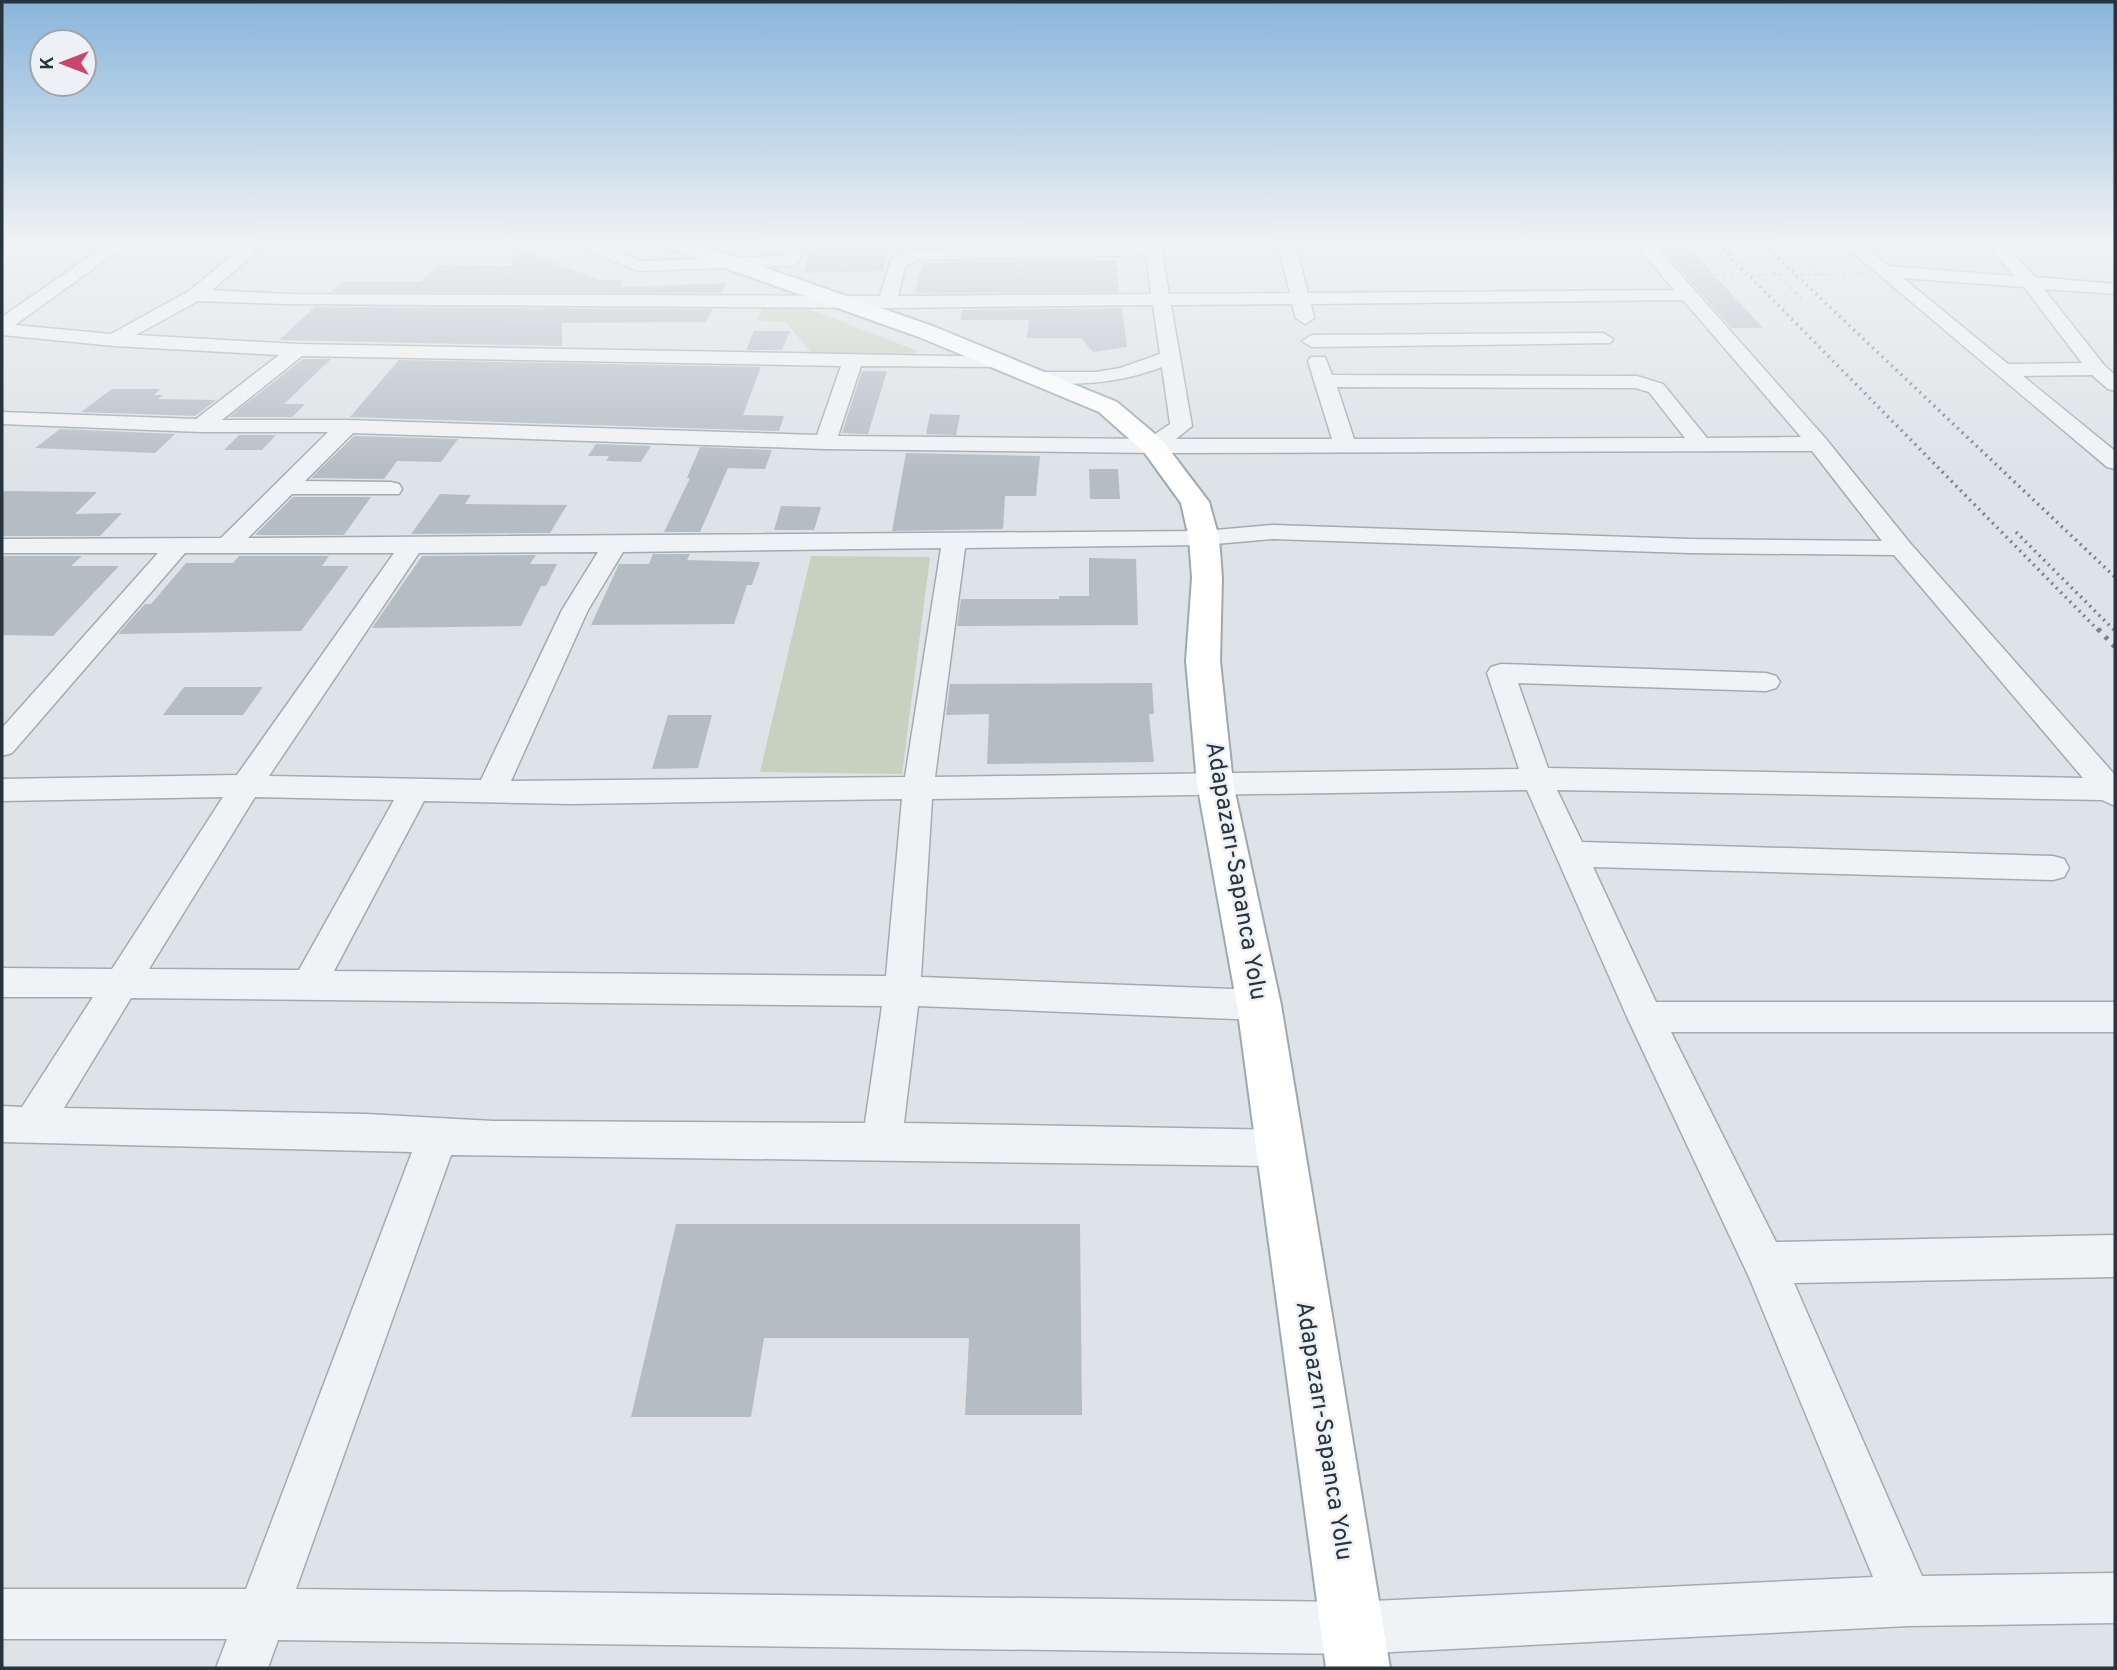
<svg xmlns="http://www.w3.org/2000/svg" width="2117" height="1670" font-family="Overpass,sans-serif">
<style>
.green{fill:#c6d1bf}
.building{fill:#b5bdc4}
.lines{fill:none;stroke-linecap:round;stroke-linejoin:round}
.minor-casing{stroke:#a3abb1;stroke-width:3}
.major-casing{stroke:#9da9b2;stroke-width:4}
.path{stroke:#bcc1c5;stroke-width:2.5;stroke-dasharray:3.5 3.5;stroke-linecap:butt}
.minor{fill:#f0f3f5;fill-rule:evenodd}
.major{fill:#fff;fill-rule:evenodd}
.rail-far1{stroke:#778590;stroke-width:3.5;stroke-dasharray:2 4.5;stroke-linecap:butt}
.rail{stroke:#778590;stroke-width:5;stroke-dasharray:3.5 7;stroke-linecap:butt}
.path-bridge{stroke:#bcc1c5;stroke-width:2.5;stroke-dasharray:3.5 3.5;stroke-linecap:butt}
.labels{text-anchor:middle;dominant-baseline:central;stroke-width:5;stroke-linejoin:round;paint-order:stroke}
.street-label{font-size:24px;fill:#27333d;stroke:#edf1f5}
</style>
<rect width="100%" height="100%" fill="#dde3e7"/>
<path class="green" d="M 796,304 L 918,351 L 909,355 L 812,354 L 786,322 L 757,321 L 764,305 Z
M 811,556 L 930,557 L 902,774 L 760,772 Z"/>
<path class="building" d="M 812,240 L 891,240 L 883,271 L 804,273 Z
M 1654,240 L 1682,240 L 1763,328 L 1731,328 Z
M 514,247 L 599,280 L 624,280 L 620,287 L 726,283 L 721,293 L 331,292 L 341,282 L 421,282 L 437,265 L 512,266 Z
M 1066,259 L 1116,260 L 1119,292 L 915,293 L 922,263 Z
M 315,307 L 712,309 L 706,322 L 562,323 L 562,346 L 279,340 Z
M 1122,308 L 1127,347 L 1093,352 L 1081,338 L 1027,338 L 1029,320 L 961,320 L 962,310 Z
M 754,331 L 790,331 L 782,350 L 746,350 Z
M 303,359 L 331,359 L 284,404 L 305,404 L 292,417 L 229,417 Z
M 399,360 L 761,367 L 743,415 L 784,416 L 779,431 L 350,417 Z
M 862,371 L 887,371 L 868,434 L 842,433 Z
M 112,389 L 160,389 L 154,395 L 163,395 L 158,399 L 216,400 L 195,416 L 81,412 Z
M 930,414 L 960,415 L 956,435 L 926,434 Z
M 60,429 L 175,434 L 155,453 L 35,448 Z
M 239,435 L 276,435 L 262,450 L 224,450 Z
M 354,436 L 458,439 L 441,462 L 397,461 L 384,479 L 311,478 Z
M 596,444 L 651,446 L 641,462 L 606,461 L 609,456 L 588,456 Z
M 700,447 L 772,450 L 765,469 L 728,468 L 700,532 L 664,532 L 690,478 L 687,478 Z
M 906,453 L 1040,456 L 1036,496 L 1005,496 L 1003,529 L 892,531 Z
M 1089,469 L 1118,469 L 1120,499 L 1090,499 Z
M 2,491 L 97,492 L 75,514 L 122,513 L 100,536 L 2,536 Z
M 440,494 L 471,495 L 465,504 L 567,505 L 550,533 L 411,534 Z
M 293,497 L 371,497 L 344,535 L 255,535 Z
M 781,506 L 821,507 L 814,530 L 774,530 Z
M 653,554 L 690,554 L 687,560 L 760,562 L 752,585 L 747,585 L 734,624 L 591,625 L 619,564 L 649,564 Z
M 536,555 L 530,564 L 557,564 L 546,586 L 541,586 L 521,626 L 372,628 L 422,556 Z
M 2,556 L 82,556 L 71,566 L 119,566 L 53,636 L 2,635 Z
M 239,556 L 329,556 L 322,566 L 349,566 L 301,631 L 118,634 L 145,604 L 151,604 L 186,563 L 233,563 Z
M 1089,558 L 1136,559 L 1138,625 L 957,626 L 961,599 L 1059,599 L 1059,596 L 1089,596 Z
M 1152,683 L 1154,714 L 1149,714 L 1154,762 L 987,764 L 989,714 L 946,715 L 950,684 Z
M 184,687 L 263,687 L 243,715 L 163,715 Z
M 668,715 L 712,715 L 698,768 L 652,769 Z
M 676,1224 L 1080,1224 L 1082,1415 L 965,1415 L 969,1338 L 764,1338 L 751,1417 L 631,1417 Z"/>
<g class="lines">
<defs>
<path id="minor" d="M 113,240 L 133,240 L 15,325 L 111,334 L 189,291 L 251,240 L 270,240 L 212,290 L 285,294 L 880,296 L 891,260 L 914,250 L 1144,245 L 1144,240 L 1160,240 L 1169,294 L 1290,293 L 1277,240 L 1294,240 L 1308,293 L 1674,290 L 1632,240 L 1650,240 L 1826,439 L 1910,543 L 2115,775 L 2115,806 L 2102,800 L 1557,790 L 1582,842 L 2053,856 L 2064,859 L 2069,868 L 2064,877 L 2053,880 L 1593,867 L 1656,1002 L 2115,1002 L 2115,1032 L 1671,1032 L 1776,1242 L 2115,1235 L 2115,1277 L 1794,1283 L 1922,1576 L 2115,1573 L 2115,1623 L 1908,1626 L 1352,1654 L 278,1640 L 268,1668 L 216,1668 L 227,1639 L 2,1639 L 2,1589 L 246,1589 L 412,1152 L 2,1142 L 2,1106 L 22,1107 L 93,997 L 2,997 L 2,968 L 112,969 L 223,797 L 2,801 L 2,779 L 237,775 L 394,553 L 185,553 L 12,753 L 2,756 L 2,728 L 158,553 L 2,553 L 2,539 L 221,538 L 328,432 L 201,432 L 2,424 L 2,412 L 196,419 L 279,355 L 114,346 L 2,335 L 2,317 ZM 1146,255 L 1151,294 L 898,296 L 905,267 L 917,260 ZM 1683,300 L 1801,437 L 1707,438 L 1663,384 L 1637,376 L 1332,375 L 1325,357 L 1311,357 L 1308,361 L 1332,439 L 1176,439 L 1192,426 L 1171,305 L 1292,304 L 1296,318 L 1305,324 L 1314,318 L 1311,304 ZM 198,301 L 285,304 L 888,308 L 1153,305 L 1160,354 L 1120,368 L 1096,372 L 1039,372 L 1032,374 L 1029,378 L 1032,382 L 1039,384 C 1087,384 1116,384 1162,367 L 1170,424 L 1148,439 L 838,436 L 861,366 L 1008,367 L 1011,363 L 1008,359 L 1001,357 L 297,344 L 136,335 ZM 302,356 L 841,366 L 817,435 L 347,420 L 222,420 ZM 1337,387 L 1635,388 L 1649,392 L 1685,438 L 1354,439 ZM 353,433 L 825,449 L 1153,453 L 1812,451 L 1882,541 L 1689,539 L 1273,525 L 1204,531 L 248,538 L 292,494 L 399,494 L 402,489 L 399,484 L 391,482 L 305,481 ZM 1273,539 L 1689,553 L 1894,555 L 2083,778 L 1548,768 L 1518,683 L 1766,691 L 1776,688 L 1780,682 L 1776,676 L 1766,673 L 1501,664 L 1491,667 L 1487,673 L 1519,769 L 935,777 L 965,548 L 1204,545 ZM 941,548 L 905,777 L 511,781 L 588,610 L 623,552 ZM 598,552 L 562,610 L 481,780 L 269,776 L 419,553 ZM 1527,790 L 1627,1017 L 1749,1277 L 1873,1577 L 1352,1602 L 296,1589 L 451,1155 L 1281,1166 L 1295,1161 L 1301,1148 L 1295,1135 L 1281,1130 L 904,1123 L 918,1006 L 1259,1020 L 1272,1016 L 1277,1005 L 1272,994 L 1259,990 L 921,977 L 932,799 ZM 255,797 L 394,800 L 299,970 L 149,969 ZM 902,799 L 886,976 L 334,971 L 424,801 L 572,804 ZM 131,998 L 882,1006 L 865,1123 L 493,1121 L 366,1114 L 64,1108 Z
M 564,240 L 588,240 L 640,261 L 783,256 L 788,240 L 805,240 L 799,261 L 790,266 L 638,271 Z
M 1838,240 L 1857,240 L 1888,266 L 2014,276 L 1983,240 L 2001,240 L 2035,277 L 2115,284 L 2115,294 L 2044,289 L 2104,365 L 2115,375 L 2115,391 L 2108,389 L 2092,375 L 2023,376 L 2115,451 L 2115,469 L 2107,467 ZM 1903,278 L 2024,287 L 2082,363 L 2008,364 Z
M 1603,333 L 1613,339 L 1610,343 L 1312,347 L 1302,341 L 1312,335 Z"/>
<path id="major" d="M 655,240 L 686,240 L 935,327 L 1117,402 L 1162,440 L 1209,502 L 1219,538 L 1222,578 L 1220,661 L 1233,783 L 1281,1005 L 1390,1668 L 1326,1668 L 1237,1005 L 1197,783 L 1186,661 L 1192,578 L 1189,538 L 1181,503 L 1144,452 L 1099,412 L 919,337 L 658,244 Z"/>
</defs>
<use href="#minor" class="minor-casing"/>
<use href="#major" class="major-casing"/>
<path class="path" d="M 1671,244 L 1678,245 L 1703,272 L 1697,272
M 1759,258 L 1802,299
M 1801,259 L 1820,276"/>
<use href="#minor" class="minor"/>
<use href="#major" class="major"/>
<path class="rail-far1" d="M 1714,240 L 2099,631
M 1759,240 L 2115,577
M 2016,532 L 2115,631"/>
<path class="rail" d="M 2098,629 L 2115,647"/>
<path class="path-bridge" d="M 1691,268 L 1697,275 L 1870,274"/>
</g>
<linearGradient id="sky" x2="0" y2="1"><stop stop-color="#88b5db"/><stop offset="0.51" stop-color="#f0f2f4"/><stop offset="1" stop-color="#f0f2f4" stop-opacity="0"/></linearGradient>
<rect width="2117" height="474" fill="url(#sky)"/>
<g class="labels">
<g class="street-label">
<text transform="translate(1235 871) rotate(80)">Adapazarı-Sapanca Yolu</text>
<text transform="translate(1323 1431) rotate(81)">Adapazarı-Sapanca Yolu</text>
</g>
</g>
<rect width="2117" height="1670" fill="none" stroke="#27333d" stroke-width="7"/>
<g transform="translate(63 63) rotate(270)"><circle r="33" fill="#edf1f5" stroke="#9ea5ab" stroke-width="2"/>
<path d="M0-5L12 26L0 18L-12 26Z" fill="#cb436e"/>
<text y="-10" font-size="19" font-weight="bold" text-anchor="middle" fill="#27333d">K</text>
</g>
</svg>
